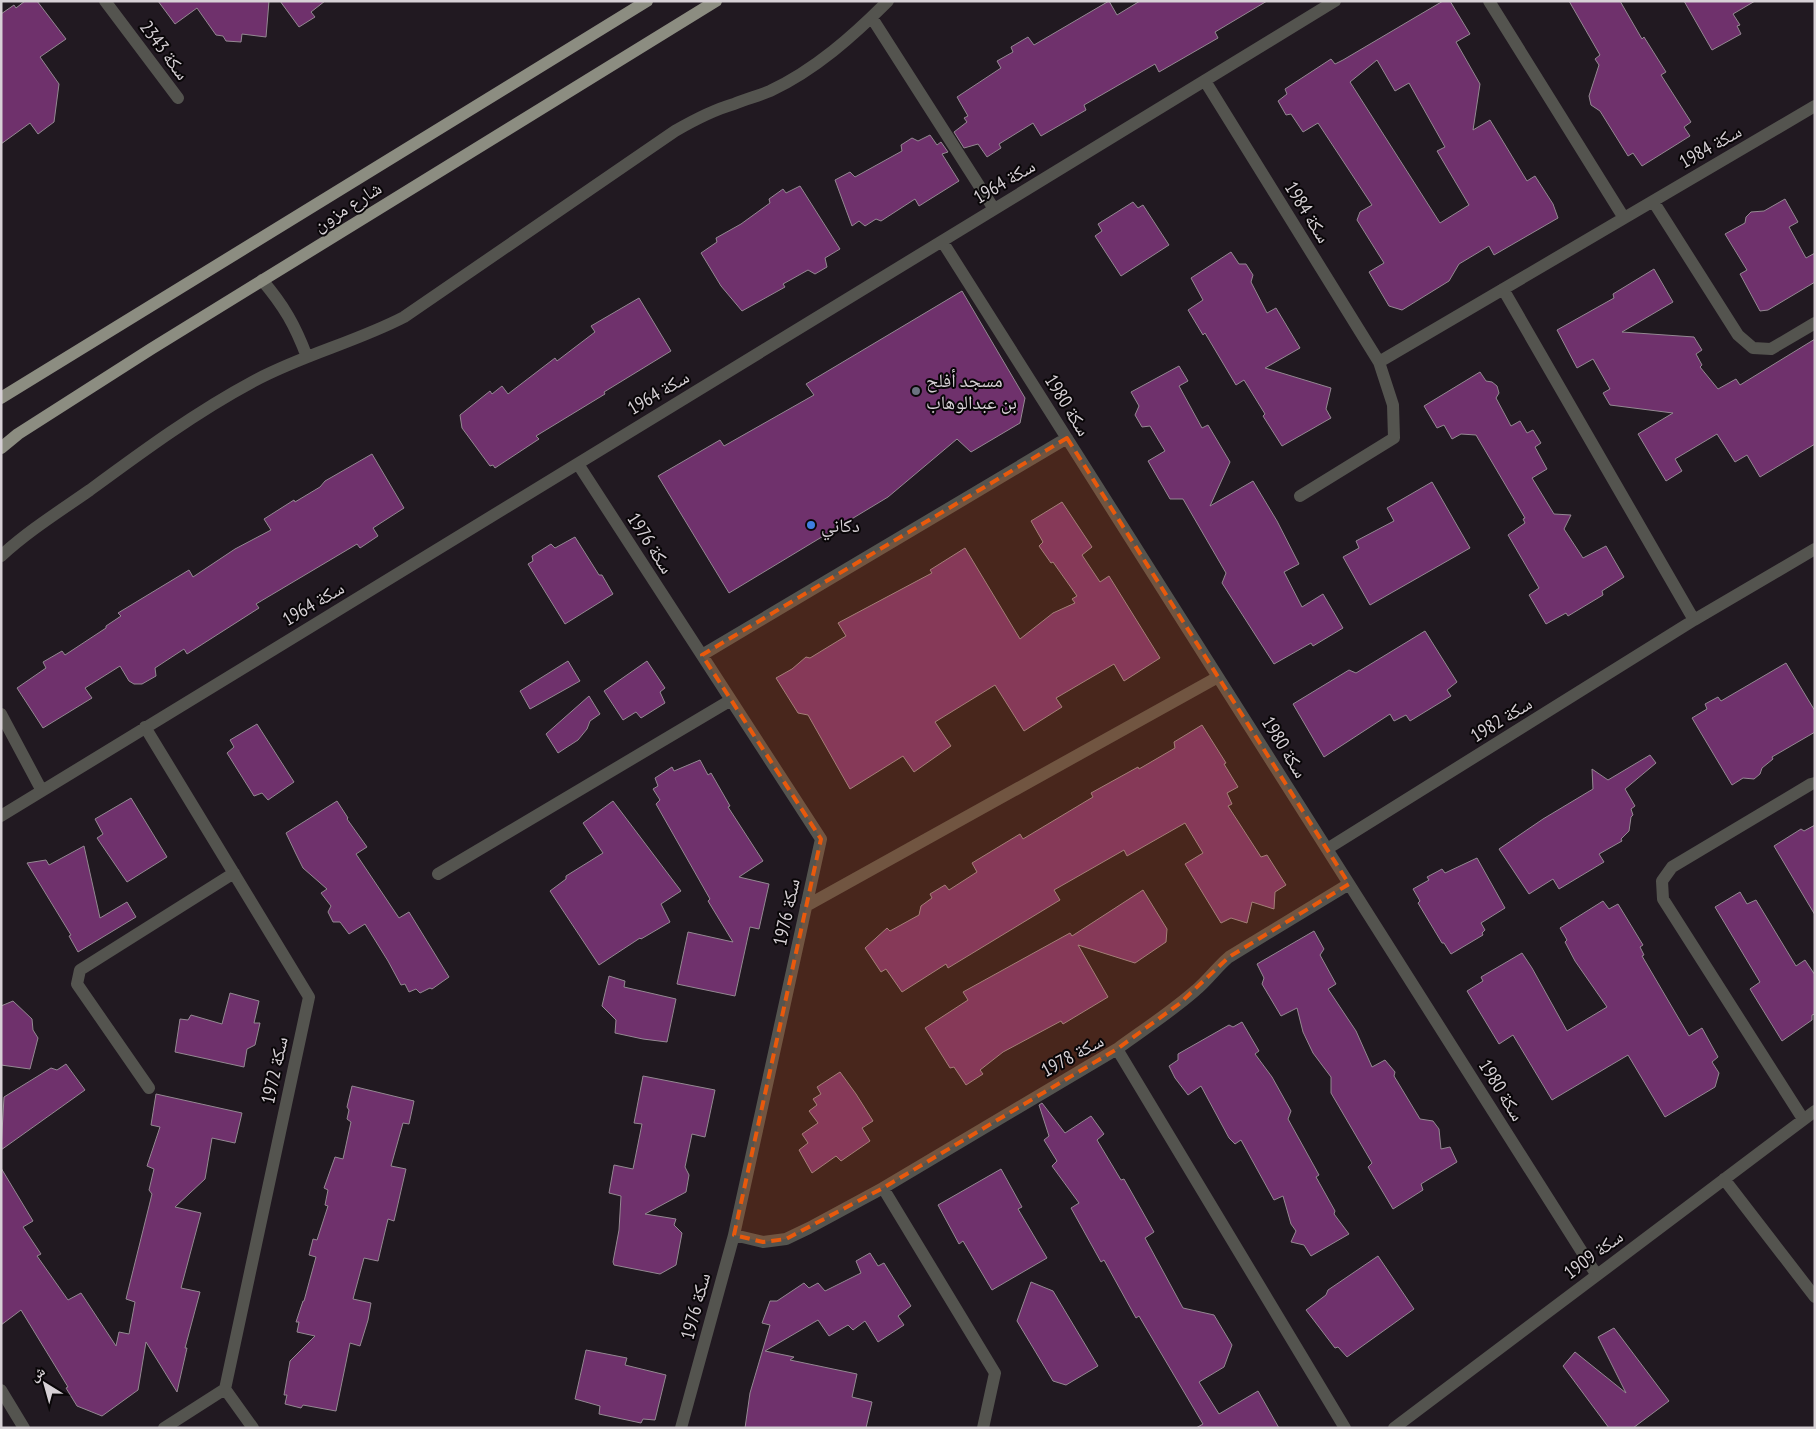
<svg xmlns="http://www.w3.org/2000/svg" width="1816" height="1429" font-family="'PT Sans Narrow','Noto Naskh Arabic',sans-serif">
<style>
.building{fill:#6f316c;stroke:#948892;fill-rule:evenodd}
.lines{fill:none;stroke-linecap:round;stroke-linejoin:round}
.street{stroke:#54544f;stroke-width:12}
.primary{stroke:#8c8d81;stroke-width:12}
.marked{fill:#e8590c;fill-opacity:0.2;stroke:#e8590c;stroke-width:4;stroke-dasharray:10 6;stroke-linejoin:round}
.worship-dot{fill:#6b7280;stroke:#090608;stroke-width:2}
.shop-dot{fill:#3f7fe0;stroke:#090608;stroke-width:2}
.labels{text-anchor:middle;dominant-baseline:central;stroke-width:4;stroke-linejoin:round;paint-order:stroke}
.street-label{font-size:19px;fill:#d7d1d6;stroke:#090608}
.poi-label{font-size:19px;fill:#d7d1d6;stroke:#090608;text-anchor:start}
</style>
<rect width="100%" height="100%" fill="#211921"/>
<path class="building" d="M 25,1 L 37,1 L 66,39 L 40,57 L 59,84 L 54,122 L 38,134 L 30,123 L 1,144 L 1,14 L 14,5 L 16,8 Z
M 158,1 L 269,1 L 266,37 L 242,34 L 241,42 L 226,41 L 223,36 L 216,35 L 197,8 L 175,24 Z
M 280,1 L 325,1 L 311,12 L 315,17 L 299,27 Z
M 1109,1 L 1117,15 L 1140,1 L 1267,1 L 1215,32 L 1218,38 L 1159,72 L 1155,64 L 1084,105 L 1086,110 L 1041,136 L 1033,123 L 999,144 L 1001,148 L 987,157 L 978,144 L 964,148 L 954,132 L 967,122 L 964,118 L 968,116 L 957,97 L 1001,68 L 997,61 L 1013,52 L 1011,47 L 1028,37 L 1034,45 Z
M 1443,1 L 1450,1 L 1470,34 L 1456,42 L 1480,84 L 1473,130 L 1490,120 L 1527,181 L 1535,176 L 1553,204 L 1558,218 L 1494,255 L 1489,246 L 1459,264 L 1449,281 L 1402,310 L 1389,306 L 1369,272 L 1384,263 L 1357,220 L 1360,212 L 1372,205 L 1318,123 L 1303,132 L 1291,114 L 1286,115 L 1278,101 L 1287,94 L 1285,89 L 1331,59 L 1335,64 L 1343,60 ZM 1377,60 L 1395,91 L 1409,83 L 1445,147 L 1437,151 L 1469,205 L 1440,223 L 1350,82 Z
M 1569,1 L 1620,1 L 1642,39 L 1644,37 L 1666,72 L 1661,75 L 1691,122 L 1684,127 L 1690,136 L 1642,166 L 1633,153 L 1628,156 L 1600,111 L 1591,105 L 1589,96 L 1599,65 L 1595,59 L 1600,55 Z
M 1684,1 L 1755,1 L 1733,14 L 1740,25 L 1737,26 L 1741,34 L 1712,50 Z
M 930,135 L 937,145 L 941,142 L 948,152 L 942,154 L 959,181 L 919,206 L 915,199 L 881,221 L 876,219 L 865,226 L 859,221 L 852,226 L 835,180 L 850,172 L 855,177 L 902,151 L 901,145 L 912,138 L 918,141 Z
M 800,186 L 840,249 L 825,258 L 827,267 L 815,274 L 808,270 L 783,284 L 785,287 L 742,311 L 721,286 L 701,253 L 717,242 L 716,238 L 741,224 L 770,203 L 769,199 L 783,189 L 786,193 Z
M 1785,199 L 1798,222 L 1789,227 L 1806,258 L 1815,253 L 1815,282 L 1768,310 L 1760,311 L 1740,274 L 1747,270 L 1725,234 L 1745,223 L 1746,217 L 1751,212 L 1764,211 Z
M 1133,202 L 1138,208 L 1143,205 L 1169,245 L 1121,276 L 1095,236 L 1102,231 L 1098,224 Z
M 1231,252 L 1239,264 L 1246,264 L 1253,275 L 1251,282 L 1267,313 L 1276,308 L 1300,348 L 1265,368 L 1331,388 L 1326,409 L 1331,418 L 1282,446 L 1263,416 L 1265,414 L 1244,380 L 1236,385 L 1205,333 L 1203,335 L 1188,310 L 1203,300 L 1191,278 Z
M 1654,269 L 1673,302 L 1622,332 L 1694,337 L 1702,350 L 1696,354 L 1702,365 L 1700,367 L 1718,389 L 1736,379 L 1740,385 L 1815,339 L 1815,444 L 1760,477 L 1747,455 L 1735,462 L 1717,434 L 1675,459 L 1682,471 L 1666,481 L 1638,434 L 1673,413 L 1610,405 L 1603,393 L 1610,389 L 1593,359 L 1577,368 L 1557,330 L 1614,298 L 1613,294 Z
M 962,291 L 1025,398 L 1020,423 L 971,452 L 957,439 L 888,497 L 729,593 L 658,476 L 720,440 L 724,446 L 814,395 L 806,384 Z
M 639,298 L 671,351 L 604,392 L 605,394 L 536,436 L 539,439 L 495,468 L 493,465 L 490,466 L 462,428 L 460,415 L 490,391 L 492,394 L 502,386 L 508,394 L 555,358 L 557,361 L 595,332 L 591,326 Z
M 1179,366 L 1188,381 L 1179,386 L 1202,428 L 1208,425 L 1230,462 L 1210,506 L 1253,481 L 1277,521 L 1299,564 L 1284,572 L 1302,607 L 1323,594 L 1343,628 L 1313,646 L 1311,643 L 1274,664 L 1222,583 L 1226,573 L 1183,499 L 1170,499 L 1148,461 L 1165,451 L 1150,426 L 1142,427 L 1135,415 L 1139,406 L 1131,392 Z
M 1480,372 L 1486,381 L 1492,382 L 1497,386 L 1499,393 L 1496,398 L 1511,426 L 1520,421 L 1527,433 L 1533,430 L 1541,443 L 1535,447 L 1547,469 L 1532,478 L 1554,514 L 1571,515 L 1564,529 L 1583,558 L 1606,546 L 1624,577 L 1602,591 L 1603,595 L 1568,616 L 1566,613 L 1546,624 L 1529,595 L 1539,588 L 1508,535 L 1525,523 L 1523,519 L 1525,518 L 1476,435 L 1461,434 L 1452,439 L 1444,425 L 1437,428 L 1424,406 Z
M 372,454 L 404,508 L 373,528 L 378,536 L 360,548 L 357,544 L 256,604 L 259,608 L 187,654 L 184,649 L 155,668 L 156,676 L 142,684 L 134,684 L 129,681 L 120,666 L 85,688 L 92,698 L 43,728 L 17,688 L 46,668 L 43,662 L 62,651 L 65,655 L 106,628 L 106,626 L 121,616 L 118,613 L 189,570 L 193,577 L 235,549 L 271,530 L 264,519 L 294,500 L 295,502 L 320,487 L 325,481 Z
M 1432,482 L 1470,548 L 1370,605 L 1343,557 L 1359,548 L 1356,541 L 1394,521 L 1387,508 Z
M 1062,502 L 1092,547 L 1082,555 L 1100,582 L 1109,576 L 1160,658 L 1124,681 L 1114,664 L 1056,698 L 1062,707 L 1024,731 L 995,685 L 935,722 L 951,746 L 914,772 L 903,756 L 850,789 L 808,715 L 798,713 L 776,678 L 792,669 L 806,657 L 810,658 L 846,636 L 838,623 L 932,573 L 930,570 L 965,548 L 1020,639 L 1053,613 L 1075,603 L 1072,599 L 1077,596 L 1053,562 L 1051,563 L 1039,546 L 1043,542 L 1031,521 Z
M 575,537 L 599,575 L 602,575 L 613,594 L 565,624 L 528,564 L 533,561 L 532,556 L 551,544 L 555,548 Z
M 1425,631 L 1457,682 L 1447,690 L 1451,696 L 1410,721 L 1406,715 L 1394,721 L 1390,714 L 1324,757 L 1293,704 L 1349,670 L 1356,673 Z
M 568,661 L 580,681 L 530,709 L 520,691 Z
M 647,661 L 665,688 L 660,692 L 665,703 L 641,718 L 636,712 L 623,720 L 604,691 Z
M 1786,663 L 1815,711 L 1815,732 L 1772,757 L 1773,759 L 1762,768 L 1760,774 L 1754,779 L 1743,778 L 1732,785 L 1692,718 L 1707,709 L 1705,704 L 1718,697 L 1721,701 Z
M 589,696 L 600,714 L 590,721 L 587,729 L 578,740 L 558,753 L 546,734 Z
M 257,724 L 294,782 L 268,800 L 262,793 L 254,796 L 227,753 L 234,747 L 230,740 Z
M 1202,725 L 1226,763 L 1224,764 L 1238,787 L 1227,793 L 1232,804 L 1228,806 L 1261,857 L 1267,855 L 1286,885 L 1275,892 L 1274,909 L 1252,902 L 1247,923 L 1231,918 L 1221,923 L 1185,864 L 1203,853 L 1185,823 L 1127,856 L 1124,850 L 1054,890 L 1060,900 L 948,968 L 946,964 L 902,992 L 886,969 L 881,972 L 865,948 L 887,928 L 890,931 L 919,915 L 921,906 L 932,898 L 930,894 L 945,885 L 949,890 L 977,872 L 972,863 L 1020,834 L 1023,839 L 1093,797 L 1091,793 L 1138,767 L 1139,769 L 1175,748 L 1174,742 Z
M 1650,755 L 1656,763 L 1625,789 L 1635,806 L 1631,809 L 1633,815 L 1631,817 L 1629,831 L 1621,839 L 1622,841 L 1599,854 L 1604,862 L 1559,889 L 1553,879 L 1529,894 L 1499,849 L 1543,819 L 1593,789 L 1592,769 L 1608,780 Z
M 700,760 L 708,775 L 711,773 L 730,806 L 728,807 L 763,861 L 739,877 L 769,884 L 759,929 L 750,927 L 735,996 L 677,984 L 688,932 L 733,942 L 708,901 L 710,899 L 656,804 L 660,800 L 653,789 L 658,786 L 655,778 L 672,767 L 674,771 Z
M 131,798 L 167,857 L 127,882 L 97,838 L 103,834 L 95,819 Z
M 337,801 L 348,818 L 347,819 L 367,847 L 356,854 L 399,918 L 409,912 L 449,977 L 432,989 L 430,988 L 420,993 L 416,989 L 409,992 L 405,984 L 401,985 L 388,961 L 365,924 L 349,934 L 340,922 L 333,922 L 328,912 L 331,906 L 321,893 L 327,889 L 303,868 L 296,854 L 286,833 Z
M 613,801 L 681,891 L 661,904 L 670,922 L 641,939 L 640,938 L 599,965 L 550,891 L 566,879 L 566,876 L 603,853 L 583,823 Z
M 1815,825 L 1815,915 L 1774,846 L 1801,829 L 1804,831 Z
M 84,846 L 100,918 L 127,902 L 136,917 L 78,952 L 69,936 L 71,935 L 27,863 L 46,860 L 49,865 Z
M 1477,858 L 1505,908 L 1481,923 L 1485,930 L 1482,933 L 1483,935 L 1451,954 L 1444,943 L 1442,943 L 1418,903 L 1420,901 L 1413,889 L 1429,880 L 1427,877 L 1442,869 L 1445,873 Z
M 1143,890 L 1167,929 L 1166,942 L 1135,963 L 1078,945 L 1108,997 L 1063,1024 L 1061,1021 L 1003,1052 L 980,1070 L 983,1074 L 966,1085 L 954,1067 L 950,1068 L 925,1028 L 968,1000 L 963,992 L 1070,933 L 1072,936 Z
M 1740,892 L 1747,904 L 1756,900 L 1796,966 L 1805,960 L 1815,975 L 1815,1014 L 1812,1015 L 1812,1020 L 1782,1041 L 1750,989 L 1760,982 L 1715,907 Z
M 1603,901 L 1609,909 L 1618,904 L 1643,945 L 1640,947 L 1644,955 L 1642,956 L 1689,1036 L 1702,1028 L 1718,1057 L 1712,1062 L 1719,1073 L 1715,1087 L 1665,1117 L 1628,1055 L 1552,1100 L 1513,1035 L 1499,1044 L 1467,991 L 1483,981 L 1481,977 L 1522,953 L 1532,968 L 1567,1031 L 1607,1007 L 1575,961 L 1565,942 L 1567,940 L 1560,928 Z
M 1314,931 L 1324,949 L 1320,955 L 1336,984 L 1328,989 L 1356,1031 L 1372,1067 L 1385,1060 L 1395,1072 L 1394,1076 L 1420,1119 L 1433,1121 L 1439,1129 L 1441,1149 L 1450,1147 L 1457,1162 L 1421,1184 L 1423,1190 L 1393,1209 L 1368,1167 L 1372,1163 L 1331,1093 L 1331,1077 L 1313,1053 L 1303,1032 L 1297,1008 L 1281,1016 L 1262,984 L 1264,978 L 1257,964 Z
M 609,976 L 625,981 L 624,987 L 676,999 L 667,1042 L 643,1039 L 615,1033 L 616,1020 L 602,1006 Z
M 230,993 L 259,1001 L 254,1023 L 260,1023 L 255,1045 L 247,1049 L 244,1067 L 175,1052 L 180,1019 L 188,1020 L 191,1015 L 222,1024 Z
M 13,1001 L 32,1019 L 33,1030 L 38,1038 L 30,1069 L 1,1065 L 1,1006 Z
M 1242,1022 L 1259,1051 L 1255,1054 L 1272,1077 L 1291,1111 L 1288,1119 L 1319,1175 L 1316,1177 L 1335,1211 L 1334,1214 L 1349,1234 L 1311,1256 L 1304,1245 L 1291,1242 L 1296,1231 L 1291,1224 L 1283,1196 L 1274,1200 L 1241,1140 L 1235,1144 L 1229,1138 L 1201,1086 L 1188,1095 L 1175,1078 L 1169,1066 L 1178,1060 L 1178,1054 L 1229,1025 L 1233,1027 Z
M 66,1064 L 85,1090 L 1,1150 L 4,1097 L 51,1068 L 57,1070 Z
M 840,1072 L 856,1094 L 873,1121 L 862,1128 L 870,1141 L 841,1161 L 836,1156 L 812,1173 L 799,1150 L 808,1143 L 802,1134 L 818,1123 L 809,1111 L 817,1105 L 813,1099 L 821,1094 L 817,1087 Z
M 643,1076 L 715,1090 L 705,1137 L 692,1134 L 685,1167 L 689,1175 L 686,1192 L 645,1214 L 676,1219 L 674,1225 L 682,1233 L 676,1265 L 660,1274 L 614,1265 L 613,1262 L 619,1230 L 621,1196 L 609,1193 L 614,1165 L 633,1169 L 642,1124 L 634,1123 Z
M 352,1086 L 414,1101 L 409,1124 L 403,1123 L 391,1166 L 406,1169 L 394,1221 L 388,1219 L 378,1261 L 364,1258 L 353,1299 L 371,1303 L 368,1320 L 360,1346 L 350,1343 L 336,1411 L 303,1405 L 301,1408 L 285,1404 L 287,1395 L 284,1395 L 290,1361 L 315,1336 L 297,1332 L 299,1322 L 296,1322 L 303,1301 L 304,1301 L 316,1257 L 309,1255 L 313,1239 L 317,1240 L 328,1206 L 325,1205 L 328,1190 L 324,1188 L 335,1157 L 343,1159 L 351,1122 L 347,1119 L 349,1110 L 347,1107 Z
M 156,1094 L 242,1113 L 235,1143 L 212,1138 L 205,1179 L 175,1207 L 201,1213 L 181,1288 L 200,1292 L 185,1348 L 187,1348 L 177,1392 L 146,1342 L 138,1390 L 102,1416 L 77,1406 L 66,1388 L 68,1387 L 21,1310 L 1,1325 L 1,1168 L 33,1221 L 23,1227 L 41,1254 L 37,1256 L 68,1300 L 81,1293 L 116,1346 L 119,1332 L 129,1334 L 135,1302 L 126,1299 L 152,1194 L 149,1190 L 154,1169 L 147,1166 L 160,1127 L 151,1125 Z
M 1042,1103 L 1065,1133 L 1091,1116 L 1104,1134 L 1097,1140 L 1121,1180 L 1124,1179 L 1154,1232 L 1145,1238 L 1183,1308 L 1214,1315 L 1232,1345 L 1224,1367 L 1199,1382 L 1219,1414 L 1258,1391 L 1279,1428 L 1196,1428 L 1203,1424 L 1139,1316 L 1136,1318 L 1104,1260 L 1101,1262 L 1071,1208 L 1079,1203 L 1052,1166 L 1057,1161 L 1044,1140 L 1049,1136 L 1039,1105 Z
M 1001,1169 L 1022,1207 L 1018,1209 L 1047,1258 L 992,1290 L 963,1241 L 959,1244 L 938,1205 Z
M 870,1253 L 878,1266 L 884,1263 L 911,1306 L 898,1316 L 904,1325 L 878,1342 L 865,1321 L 853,1330 L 848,1325 L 829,1336 L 818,1320 L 765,1351 L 794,1357 L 790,1360 L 857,1374 L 852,1397 L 872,1402 L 866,1428 L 745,1428 L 750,1393 L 770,1325 L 762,1323 L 770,1301 L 777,1301 L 804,1283 L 809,1288 L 818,1283 L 825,1291 L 861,1273 L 856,1261 Z
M 1378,1256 L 1414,1309 L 1347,1357 L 1338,1347 L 1335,1348 L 1306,1310 L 1326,1295 L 1328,1290 Z
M 1031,1282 L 1053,1291 L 1098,1366 L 1066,1385 L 1053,1381 L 1017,1321 Z
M 1614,1328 L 1669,1401 L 1633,1428 L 1609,1428 L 1563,1366 L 1575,1352 L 1626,1393 L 1598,1337 Z
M 586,1350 L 627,1358 L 625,1365 L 666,1375 L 655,1420 L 643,1419 L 641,1423 L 599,1414 L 600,1406 L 575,1399 Z"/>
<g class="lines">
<path class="street" d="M 105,1 L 178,98
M 1489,1 L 1624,218
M 872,18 L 994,209
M 1205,81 L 1379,362 L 1393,405 L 1394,438 L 1300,496
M 1653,201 L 1738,335 L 1753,348 L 1771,349 L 1815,323
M 942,241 L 1596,1274
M 262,280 C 284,306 295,325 307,357
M 1503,289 L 1694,620
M 1379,362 L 1815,106
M 578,464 L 821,839 L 734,1235 L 681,1428
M 1,556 C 28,531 60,511 90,490 C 143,451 196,412 254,381 C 302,355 356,342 404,317 L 675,131 C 694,120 713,110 734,104 C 746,99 758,96 770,91 C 815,70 853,36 888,1
M 702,655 L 1067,438
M 1,714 L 42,791
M 145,727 L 309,997 L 225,1389 L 164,1428
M 1,816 L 1335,1
M 1327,849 L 1694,620 L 1815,549
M 438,874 L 731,700
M 806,906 L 1218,677
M 1117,1049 C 1143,1030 1171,1012 1196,990 C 1208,980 1217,967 1229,957 L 1349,884
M 149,1088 L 77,984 L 80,970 L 234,873
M 1803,1119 L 1663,899 L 1662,881 L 1672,867 L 1811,784 L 1815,783
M 1724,1179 L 1815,1297
M 883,1188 L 995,1373 L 983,1428
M 734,1235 L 763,1242 L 786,1239 L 809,1228 L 883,1188 L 1117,1049 L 1345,1428
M 225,1389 L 253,1428
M 1,1390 L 24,1428
M 1394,1428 L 1815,1111"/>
<path class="primary" d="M 1,398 L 647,1
M 1,448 L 18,434 L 151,349 L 716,1"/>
</g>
<path class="marked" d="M 1067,438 L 1349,884 L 1229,957 L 1179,1004 L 1117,1049 L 883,1188 L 786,1239 L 763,1242 L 734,1235 L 821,839 L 702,655 Z"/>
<circle class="worship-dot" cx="916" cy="391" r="5"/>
<circle class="shop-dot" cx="811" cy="525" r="5"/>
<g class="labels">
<g class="street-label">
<text transform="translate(165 50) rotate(53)">سكة 2343</text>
<text transform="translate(1710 146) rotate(-30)">سكة 1984</text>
<text transform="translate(1004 181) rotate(-31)">سكة 1964</text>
<text transform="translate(347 206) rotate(-32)">شارع مزون</text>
<text transform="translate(1308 212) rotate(58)">سكة 1984</text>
<text transform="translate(658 392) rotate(-31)">سكة 1964</text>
<text transform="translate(1068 405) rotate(58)">سكة 1980</text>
<text transform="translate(651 543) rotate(57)">سكة 1976</text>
<text transform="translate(313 603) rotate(-31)">سكة 1964</text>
<text transform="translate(1501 719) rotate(-32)">سكة 1982</text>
<text transform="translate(1285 747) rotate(58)">سكة 1980</text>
<text transform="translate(786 912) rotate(-78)">سكة 1976</text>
<text transform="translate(1072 1055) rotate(-29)">سكة 1978</text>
<text transform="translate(274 1070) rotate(-78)">سكة 1972</text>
<text transform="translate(1502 1090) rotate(58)">سكة 1980</text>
<text transform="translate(1593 1254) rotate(-37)">سكة 1909</text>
<text transform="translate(695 1306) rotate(-75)">سكة 1976</text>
</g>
<g class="poi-label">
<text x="926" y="380">مسجد أفلح<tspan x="926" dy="22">بن عبدالوهاب</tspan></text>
<text x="821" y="525">دكاني</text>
</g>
</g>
<rect width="1816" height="1429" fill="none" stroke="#d7d1d6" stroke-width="5"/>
<g transform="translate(45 1384) rotate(323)" stroke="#090608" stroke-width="4" paint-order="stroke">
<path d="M0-4L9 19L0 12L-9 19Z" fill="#d7d1d6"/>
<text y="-8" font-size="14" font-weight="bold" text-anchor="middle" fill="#d7d1d6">ش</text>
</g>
</svg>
